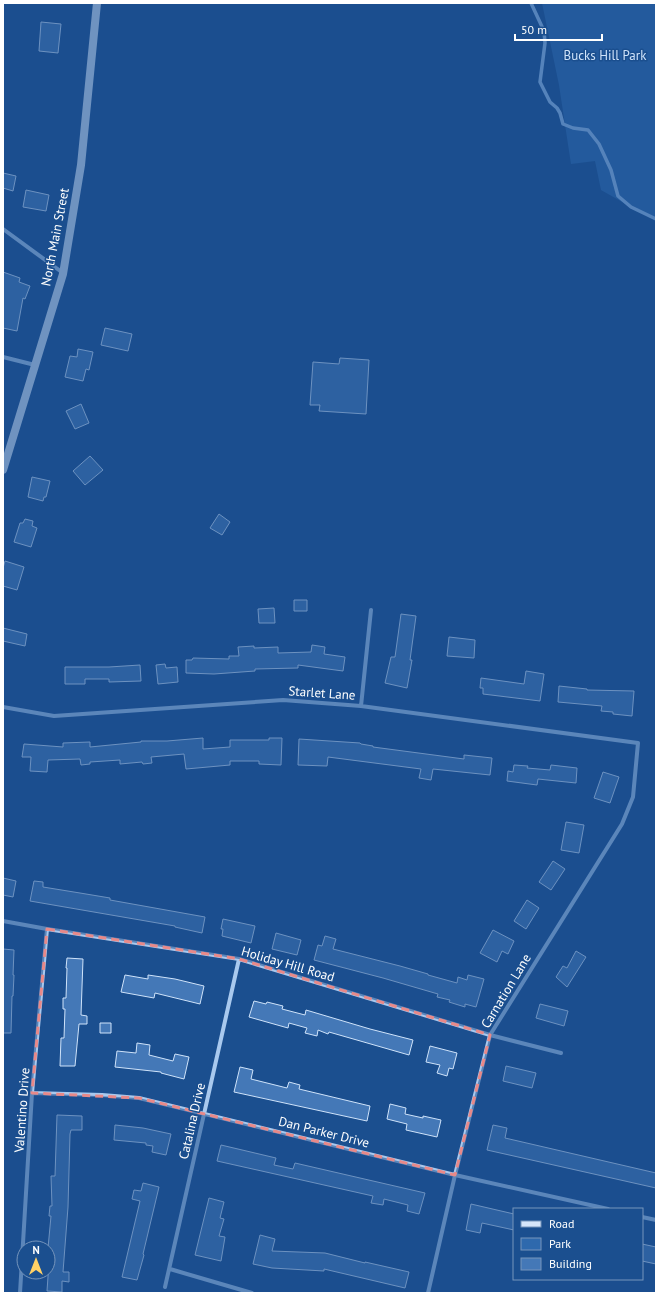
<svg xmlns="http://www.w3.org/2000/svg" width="659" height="1296" font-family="'PT Sans',sans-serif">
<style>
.green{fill:#2e69ad}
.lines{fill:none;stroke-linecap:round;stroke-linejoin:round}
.stream{stroke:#9cc4f0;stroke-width:3.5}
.building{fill:#4478b7;stroke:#cfe3fa}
.minor{stroke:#a9c9ee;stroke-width:4}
.secondary{stroke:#d6e6fa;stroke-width:8}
.marked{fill:none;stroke:#e88989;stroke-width:3;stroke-dasharray:8 5;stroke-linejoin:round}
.labels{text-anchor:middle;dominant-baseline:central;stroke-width:3;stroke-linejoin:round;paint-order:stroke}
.park-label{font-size:13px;fill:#cfe3fa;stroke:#1b4f8f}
.street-label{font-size:13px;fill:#fff;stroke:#1b4f8f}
</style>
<rect width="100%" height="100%" fill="#1b4f8f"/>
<path class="green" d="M 542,3 L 656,3 L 656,221 L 601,190 L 595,161 L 571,164 L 559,85 Z"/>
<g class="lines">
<path class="stream" d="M 531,3 L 544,31 L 545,43 L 540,82 L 550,102 L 557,108 L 560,113 L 563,124 L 573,128 L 588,130 L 599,144 L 611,170 L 618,196 L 631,207 L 656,219"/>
</g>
<path class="building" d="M 41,22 L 61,24 L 58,53 L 39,51 Z
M 3,173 L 16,176 L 13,191 L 3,188 Z
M 26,190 L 49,195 L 46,211 L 23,207 Z
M 3,272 L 20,278 L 19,282 L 30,286 L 25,299 L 23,298 L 17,331 L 3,328 Z
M 105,328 L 132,334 L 128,351 L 101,345 Z
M 78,349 L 93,352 L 89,370 L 86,369 L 83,381 L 65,377 L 70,356 L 77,357 Z
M 340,358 L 369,360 L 366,414 L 319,411 L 320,405 L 310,405 L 313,362 L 339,364 Z
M 81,404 L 89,423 L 75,429 L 66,411 Z
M 90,456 L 103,470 L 85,485 L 73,471 Z
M 32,477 L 50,481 L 46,497 L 44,497 L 43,501 L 28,497 Z
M 219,514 L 230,522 L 222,535 L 210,528 Z
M 25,519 L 33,521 L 32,526 L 37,528 L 31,547 L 14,542 L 20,523 L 23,523 Z
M 5,561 L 24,567 L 17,590 L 3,586 L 3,568 Z
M 294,600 L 307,600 L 307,611 L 294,611 Z
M 274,608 L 275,623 L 259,623 L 258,609 Z
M 401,614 L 416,616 L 410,660 L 412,660 L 407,688 L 385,683 L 391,657 L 395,657 Z
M 3,628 L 27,634 L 25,646 L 3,641 Z
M 449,637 L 475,640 L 474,658 L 447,656 Z
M 312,645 L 325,647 L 324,654 L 345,657 L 343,671 L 298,665 L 298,668 L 255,669 L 255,671 L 214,674 L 186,673 L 186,660 L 192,660 L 193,658 L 229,659 L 229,656 L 239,656 L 238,647 L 254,646 L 254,648 L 278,647 L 278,653 L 311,652 Z
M 165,664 L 166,668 L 177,667 L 178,682 L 158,684 L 156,665 Z
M 140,665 L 141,681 L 109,682 L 109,679 L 85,679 L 85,684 L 65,684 L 65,667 L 109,667 Z
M 526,671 L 544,674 L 540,701 L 483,694 L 483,688 L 480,688 L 481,678 L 524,684 Z
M 559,686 L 587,689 L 587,690 L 634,691 L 632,716 L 613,714 L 613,712 L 601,711 L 602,706 L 558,702 Z
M 203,738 L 203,749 L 230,747 L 230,740 L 269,740 L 269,738 L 282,738 L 281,765 L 259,764 L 259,761 L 230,761 L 230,765 L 186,769 L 184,754 L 151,757 L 152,763 L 143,764 L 142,762 L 120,764 L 120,760 L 90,762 L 90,764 L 81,765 L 80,759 L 48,760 L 47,772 L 30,771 L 31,757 L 22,757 L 24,744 L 63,747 L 63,743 L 90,742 L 90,747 L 141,742 L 141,741 L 167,741 Z
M 299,739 L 360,743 L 361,744 L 373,746 L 373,747 L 464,759 L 464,755 L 492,758 L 490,775 L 433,769 L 431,780 L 419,778 L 421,769 L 328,757 L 327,766 L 298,765 Z
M 514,765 L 528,766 L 527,768 L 550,770 L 551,765 L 577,768 L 576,783 L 538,779 L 537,785 L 507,781 L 508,771 L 513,772 Z
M 603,772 L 619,777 L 610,803 L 594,798 Z
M 566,822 L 584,825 L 579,853 L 561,850 Z
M 553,861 L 565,869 L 551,890 L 539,882 Z
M 3,878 L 16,881 L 13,897 L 3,895 Z
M 34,881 L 43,882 L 43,887 L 80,893 L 110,898 L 110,900 L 205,917 L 202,933 L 175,927 L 175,926 L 30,901 Z
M 527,900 L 539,908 L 526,929 L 514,921 Z
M 223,919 L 255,926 L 251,943 L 222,936 L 223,929 L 221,929 Z
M 493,930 L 514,941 L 508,954 L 502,951 L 497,962 L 480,953 Z
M 276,933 L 301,940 L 297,955 L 272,949 Z
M 325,936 L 336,939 L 333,949 L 400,966 L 428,974 L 428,975 L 457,983 L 458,977 L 467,980 L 468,975 L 484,979 L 476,1007 L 465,1004 L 465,1007 L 449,1002 L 450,1000 L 437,997 L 438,994 L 383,978 L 314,960 L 318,945 L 322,946 Z
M 3,949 L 14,950 L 13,975 L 14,975 L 13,996 L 12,996 L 11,1033 L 3,1033 Z
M 576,951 L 586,957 L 567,987 L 556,977 L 563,966 L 567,968 Z
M 67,958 L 83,959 L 81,1015 L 87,1016 L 87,1024 L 79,1024 L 75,1066 L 60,1066 L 61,1038 L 64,1038 L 65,1009 L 63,1009 L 63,998 L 66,998 L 67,968 L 66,968 Z
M 125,975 L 148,979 L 148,975 L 175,979 L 204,986 L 200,1004 L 155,993 L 154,998 L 121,992 Z
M 254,1001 L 266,1004 L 267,1002 L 283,1006 L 282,1009 L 305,1015 L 306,1010 L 370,1029 L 413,1040 L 409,1055 L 329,1032 L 328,1034 L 318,1030 L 317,1036 L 305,1033 L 307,1028 L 289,1023 L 288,1028 L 249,1017 Z
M 540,1004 L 568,1011 L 564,1026 L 536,1018 Z
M 100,1023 L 111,1023 L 111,1033 L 100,1033 Z
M 137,1043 L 150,1045 L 149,1055 L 173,1061 L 175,1054 L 189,1057 L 184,1079 L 161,1073 L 161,1072 L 115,1067 L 117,1051 L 136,1053 Z
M 430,1046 L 457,1053 L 453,1069 L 449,1068 L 447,1076 L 437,1073 L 440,1065 L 426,1062 Z
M 506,1066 L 536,1073 L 532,1088 L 503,1081 Z
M 240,1067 L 253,1070 L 251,1079 L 287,1088 L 289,1082 L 300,1085 L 299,1089 L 370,1106 L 367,1121 L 234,1092 Z
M 390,1104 L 406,1108 L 405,1114 L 423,1118 L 423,1116 L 441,1120 L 437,1137 L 406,1130 L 407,1124 L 387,1119 Z
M 57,1115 L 82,1116 L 82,1130 L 71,1130 L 70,1134 L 68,1207 L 63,1272 L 69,1272 L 69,1282 L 62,1281 L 62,1292 L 47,1291 L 50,1248 L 48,1248 L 51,1216 L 49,1216 L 50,1206 L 52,1206 L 51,1176 L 55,1176 Z
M 115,1125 L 143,1128 L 171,1134 L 166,1155 L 152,1152 L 153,1146 L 146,1145 L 146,1143 L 114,1140 Z
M 493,1125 L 507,1128 L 505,1138 L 656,1173 L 656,1188 L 487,1150 Z
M 221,1145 L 276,1158 L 274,1165 L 293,1169 L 295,1163 L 425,1193 L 419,1214 L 407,1211 L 408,1205 L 384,1199 L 383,1205 L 371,1203 L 373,1196 L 217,1161 Z
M 143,1183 L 159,1187 L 143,1254 L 144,1255 L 137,1280 L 122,1277 L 140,1201 L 132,1199 L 134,1190 L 141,1191 Z
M 209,1198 L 224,1202 L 220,1218 L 224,1219 L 219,1236 L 225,1237 L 221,1261 L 195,1255 Z
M 471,1204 L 514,1214 L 514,1230 L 482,1223 L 480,1233 L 466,1230 Z
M 260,1235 L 275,1239 L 272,1251 L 325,1253 L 365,1263 L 365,1262 L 409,1272 L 405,1288 L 324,1269 L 324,1271 L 272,1268 L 253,1264 Z
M 642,1244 L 656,1247 L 656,1264 L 642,1261 Z"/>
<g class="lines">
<path class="minor" d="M 3,229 L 63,273
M 3,357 L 35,365
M 361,706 L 371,610
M 3,707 L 54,716 L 283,700 L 361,706 L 638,743 L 633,797 L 622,824 L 490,1035 L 455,1175 L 428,1293
M 3,921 L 47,929 L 239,959 L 490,1035 L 561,1053
M 32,1093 L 102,1095 L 139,1098 L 455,1175 L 608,1209
M 642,1217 L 656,1220
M 170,1269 L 252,1293
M 165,1287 L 239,959
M 20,1293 L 32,1093 L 47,929"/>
<path class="secondary" d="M 3,470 L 63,274 L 81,165 L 97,3"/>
</g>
<path d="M0 0H659V1296H0ZM 47,929 L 239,959 L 490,1035 L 455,1175 L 139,1098 L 32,1093 Z" fill="#1b4f8f" fill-opacity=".55" fill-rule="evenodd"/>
<path class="marked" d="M 47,929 L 239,959 L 490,1035 L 455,1175 L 139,1098 L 32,1093 Z"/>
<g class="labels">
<g class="park-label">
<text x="605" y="55">Bucks Hill Park</text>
</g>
<g class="street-label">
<text transform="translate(55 237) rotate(-79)">North Main Street</text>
<text transform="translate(322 693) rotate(4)">Starlet Lane</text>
<text transform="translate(288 964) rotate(16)">Holiday Hill Road</text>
<text transform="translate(506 991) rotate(-59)">Carnation Lane</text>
<text transform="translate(22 1110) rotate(-86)">Valentino Drive</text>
<text transform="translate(192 1121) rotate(-77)">Catalina Drive</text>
<text transform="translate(324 1132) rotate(14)">Dan Parker Drive</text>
</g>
</g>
<rect width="659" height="1296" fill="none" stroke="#ffffff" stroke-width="8"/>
<rect x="513" y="1208" width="130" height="72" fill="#1b4f8f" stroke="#7695bc"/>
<rect x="521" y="1221" width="20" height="6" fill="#d6e6fa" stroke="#7695bc"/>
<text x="549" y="1228" font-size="12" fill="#ffffff">Road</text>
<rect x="521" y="1238" width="20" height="12" fill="#2e69ad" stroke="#7695bc"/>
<text x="549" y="1248" font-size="12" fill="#ffffff">Park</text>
<rect x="521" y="1258" width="20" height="12" fill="#4478b7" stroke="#7695bc"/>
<text x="549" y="1268" font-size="12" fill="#ffffff">Building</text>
<g transform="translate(36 1260)"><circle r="19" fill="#1b4f8f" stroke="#7695bc"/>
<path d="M0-3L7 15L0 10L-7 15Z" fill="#ffd166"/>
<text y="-6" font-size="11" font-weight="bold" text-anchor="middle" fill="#ffffff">N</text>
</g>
<path d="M515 34v6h87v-6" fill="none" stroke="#ffffff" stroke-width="2"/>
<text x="521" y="34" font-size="12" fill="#ffffff" stroke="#1b4f8f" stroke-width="3" paint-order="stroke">50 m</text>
</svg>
